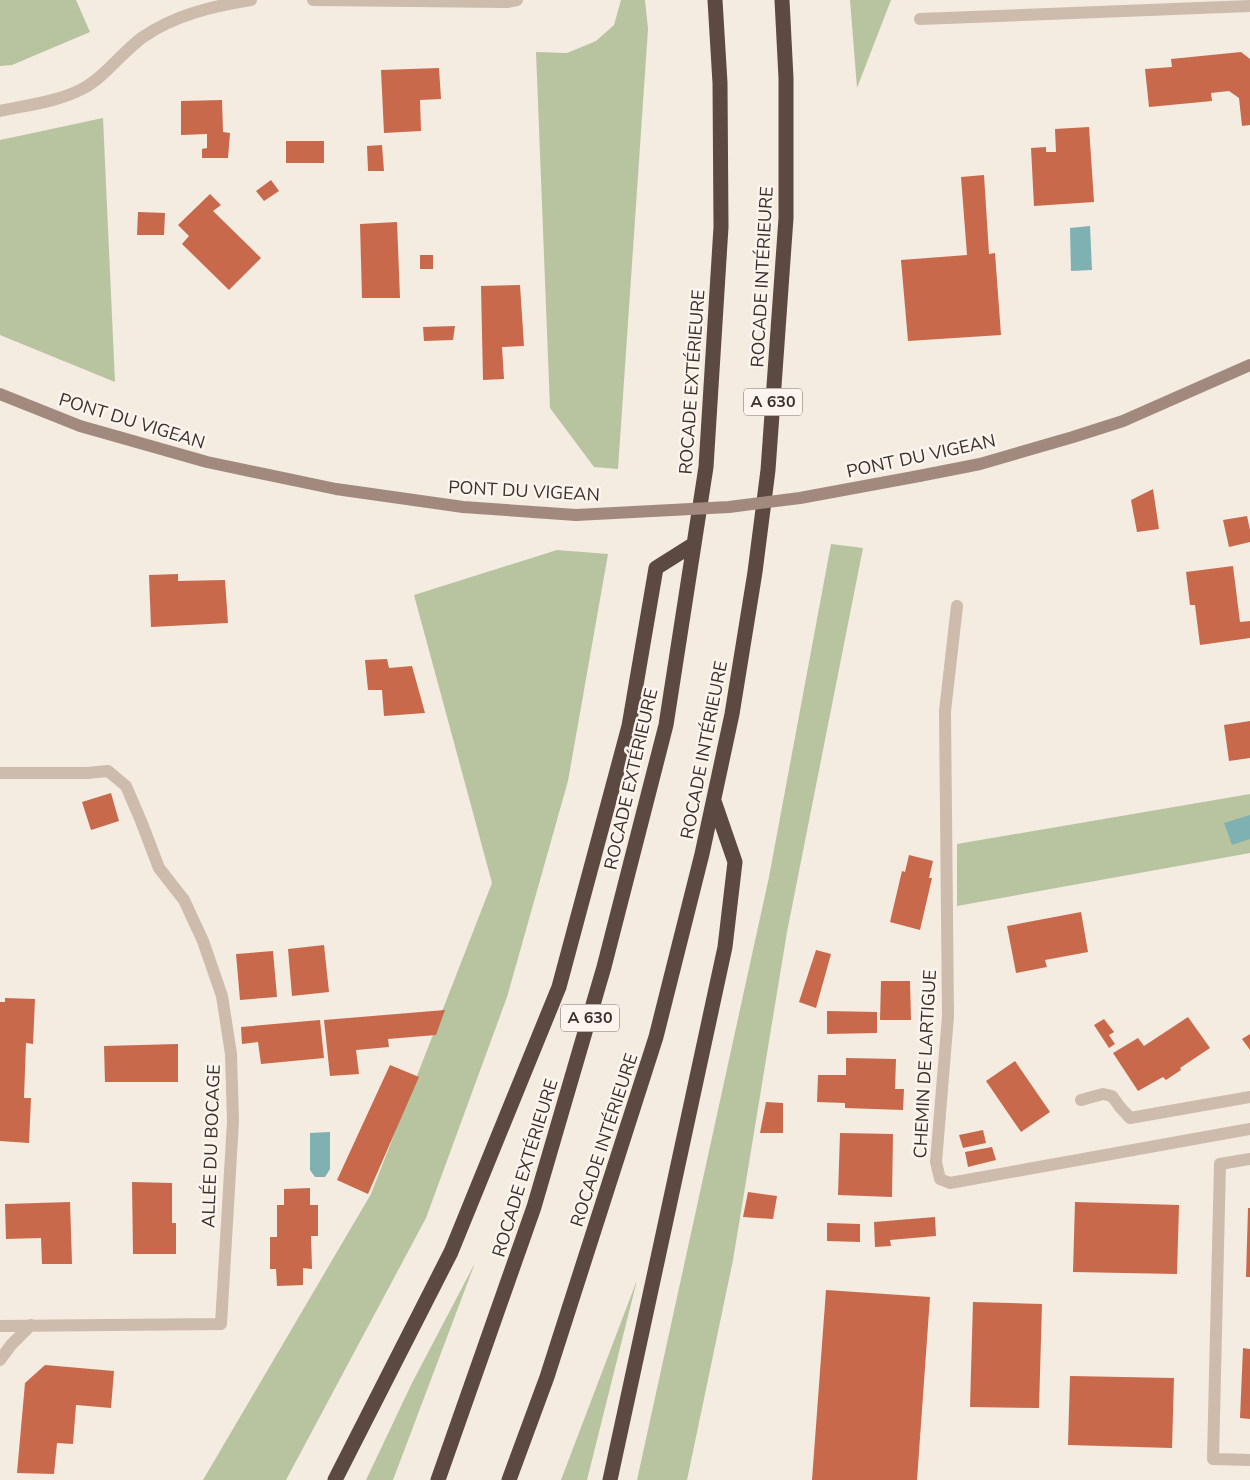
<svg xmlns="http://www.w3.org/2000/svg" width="1250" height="1480" font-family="'Nunito Sans',sans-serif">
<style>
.green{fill:#b8c4a0}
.water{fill:#7fb0b2}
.building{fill:#c8694b}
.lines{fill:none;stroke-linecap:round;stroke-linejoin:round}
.lane{stroke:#cdbbac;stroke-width:12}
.street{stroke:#cdbbac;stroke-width:12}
.secondary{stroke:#a18a7d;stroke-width:12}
.highway{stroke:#5c4a42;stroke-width:15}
.secondary-bridge{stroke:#a18a7d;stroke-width:12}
.labels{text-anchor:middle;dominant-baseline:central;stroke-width:5;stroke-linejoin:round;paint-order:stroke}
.shield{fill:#fbf5ee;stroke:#756b66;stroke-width:1}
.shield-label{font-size:16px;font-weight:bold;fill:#3b302b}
.street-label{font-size:18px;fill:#3b302b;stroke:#fbf5ee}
</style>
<rect width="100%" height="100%" fill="#f4ebe1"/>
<path class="green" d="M 0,0 L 76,0 L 90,32 L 12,65 L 0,66 Z
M 621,0 L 645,0 L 648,29 L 618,469 L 594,467 L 550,408 L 536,52 L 567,53 L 596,41 L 614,25 Z
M 850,0 L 891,0 L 857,88 Z
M 103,118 L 115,382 L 0,335 L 0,140 Z
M 831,544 L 863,548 L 787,932 L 733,1260 L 687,1480 L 637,1480 L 769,877 Z
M 557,550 L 608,554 L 568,781 L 507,997 L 426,1218 L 286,1480 L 203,1480 L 371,1194 L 492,883 L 414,595 Z
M 1250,794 L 1250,853 L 957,906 L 957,844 Z
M 475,1263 L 393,1480 L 366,1480 L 412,1383 Z
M 637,1280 L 587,1480 L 561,1480 Z"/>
<path class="water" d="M 1090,226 L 1092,270 L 1071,271 L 1070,228 Z
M 1250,815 L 1250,839 L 1232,845 L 1224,823 Z
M 330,1132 L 330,1169 L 325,1177 L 315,1177 L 310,1170 L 310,1133 Z"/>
<path class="building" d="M 1241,52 L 1250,59 L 1250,125 L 1242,126 L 1239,98 L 1229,91 L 1211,93 L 1212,101 L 1149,107 L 1145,69 L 1172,67 L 1171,59 Z
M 439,68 L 441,99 L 420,100 L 421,131 L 384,133 L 381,70 Z
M 222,100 L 223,132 L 230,133 L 228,158 L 202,158 L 202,149 L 207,148 L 207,134 L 181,135 L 181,101 Z
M 1089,127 L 1094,202 L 1034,206 L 1031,148 L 1046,147 L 1046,152 L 1056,152 L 1055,129 Z
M 286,141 L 324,141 L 324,163 L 286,163 Z
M 382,145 L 384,171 L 368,171 L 367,146 Z
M 984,175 L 989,254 L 995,253 L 1001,335 L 908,341 L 901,260 L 967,255 L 961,177 Z
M 271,180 L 279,191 L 264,201 L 256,191 Z
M 210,194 L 221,205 L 213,211 L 261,258 L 229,290 L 182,244 L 189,236 L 178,225 Z
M 138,212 L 165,213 L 164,235 L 137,235 Z
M 397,222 L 400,298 L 362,298 L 360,224 Z
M 420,255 L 433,255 L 433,269 L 420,269 Z
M 520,285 L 524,346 L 502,347 L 504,379 L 483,380 L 481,286 Z
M 455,326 L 453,340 L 424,341 L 423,327 Z
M 1153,489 L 1159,529 L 1137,532 L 1131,500 Z
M 1247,516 L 1250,530 L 1250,542 L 1229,547 L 1223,520 Z
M 1233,566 L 1240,622 L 1250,621 L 1250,638 L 1200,645 L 1195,605 L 1190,605 L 1186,572 Z
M 178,574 L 178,581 L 225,580 L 228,623 L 151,627 L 149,575 Z
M 387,659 L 389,668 L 412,666 L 425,713 L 384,716 L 382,690 L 368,690 L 365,660 Z
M 1250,721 L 1250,758 L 1229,761 L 1224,725 Z
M 111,793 L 119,821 L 91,830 L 82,802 Z
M 909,855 L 933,861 L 929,878 L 932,878 L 920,930 L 890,922 L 902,871 L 905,872 Z
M 1081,912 L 1088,952 L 1045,960 L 1047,967 L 1016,973 L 1007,926 Z
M 324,945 L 329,992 L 292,996 L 288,949 Z
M 816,950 L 831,954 L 816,1008 L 799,1002 Z
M 273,951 L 277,997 L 240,1000 L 236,954 Z
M 881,981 L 910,981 L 911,1020 L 880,1020 Z
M 5,998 L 35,999 L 33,1044 L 26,1043 L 24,1098 L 31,1098 L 29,1143 L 0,1141 L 0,1002 L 5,1002 Z
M 445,1010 L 436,1035 L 388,1039 L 389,1047 L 356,1050 L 359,1074 L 330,1076 L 324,1020 Z
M 827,1011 L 877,1012 L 877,1033 L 827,1034 Z
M 1188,1017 L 1210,1048 L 1180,1068 L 1181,1070 L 1166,1080 L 1163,1077 L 1138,1091 L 1113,1053 L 1138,1038 L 1144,1046 Z
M 1104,1019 L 1114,1032 L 1109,1035 L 1115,1044 L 1109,1048 L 1094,1025 Z
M 320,1020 L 324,1058 L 261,1064 L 258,1042 L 242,1044 L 241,1027 Z
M 1250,1034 L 1250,1050 L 1242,1039 Z
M 178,1044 L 178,1082 L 105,1082 L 104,1046 Z
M 846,1058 L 896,1059 L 895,1089 L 904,1089 L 903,1110 L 845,1108 L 845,1103 L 817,1102 L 818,1075 L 846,1075 Z
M 1015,1061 L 1050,1112 L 1021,1132 L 986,1081 Z
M 390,1065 L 419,1077 L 368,1194 L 337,1180 Z
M 766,1102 L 783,1103 L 783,1133 L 760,1133 Z
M 983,1130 L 986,1143 L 963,1148 L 959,1135 Z
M 840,1133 L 893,1134 L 892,1197 L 838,1195 Z
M 992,1147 L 996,1160 L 968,1167 L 965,1152 Z
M 132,1182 L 172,1183 L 172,1223 L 176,1223 L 176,1254 L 133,1254 Z
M 310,1188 L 310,1205 L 318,1205 L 318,1236 L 311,1236 L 312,1269 L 303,1268 L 303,1285 L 277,1286 L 276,1269 L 270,1269 L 270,1237 L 277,1237 L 277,1205 L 284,1205 L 284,1189 Z
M 748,1192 L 777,1196 L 773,1219 L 743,1217 Z
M 70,1202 L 72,1264 L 42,1264 L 41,1238 L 6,1239 L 5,1204 Z
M 1075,1202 L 1179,1205 L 1177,1274 L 1073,1272 Z
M 1248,1208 L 1250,1208 L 1250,1277 L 1246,1277 Z
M 935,1217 L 936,1236 L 890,1240 L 891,1246 L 875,1247 L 874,1222 Z
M 827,1223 L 860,1224 L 860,1242 L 827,1241 Z
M 826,1290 L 930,1297 L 917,1480 L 812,1480 Z
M 973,1302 L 1042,1304 L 1039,1408 L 970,1407 Z
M 1243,1348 L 1250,1349 L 1250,1419 L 1240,1418 Z
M 45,1365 L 114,1371 L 111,1408 L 76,1405 L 73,1444 L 57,1443 L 54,1474 L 17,1473 L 25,1383 Z
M 1070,1376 L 1174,1378 L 1172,1448 L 1068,1445 Z"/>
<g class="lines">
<path class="lane" d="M 957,606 L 945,711 L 948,1016 L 936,1162 L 940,1179 L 950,1183 L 1250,1129
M 1081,1100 L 1103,1094 L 1112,1096 L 1120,1107 L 1130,1118 L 1250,1097
M 1250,1159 L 1220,1164 L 1213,1459 L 1250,1460"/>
<path class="street" d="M 313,0 L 507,2 L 517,0
M 920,19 L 1250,6
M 0,111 C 27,105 57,102 82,89 C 104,78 122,52 143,37 C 175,15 213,6 251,0
M 0,773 L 87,773 L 108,771 L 126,786 L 141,821 L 159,868 L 184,900 L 203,941 L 222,996 L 231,1054 L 233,1121 L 221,1324 L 0,1326
M 0,1360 L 11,1345 L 31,1325"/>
<path class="secondary" d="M 0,394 L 80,426 L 207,462 L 336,489 L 463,507 L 576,515
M 919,476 L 980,464 L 1073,437 L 1123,421 L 1250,365"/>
<path class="highway" d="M 335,1480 L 451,1252 L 559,987 L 629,726 L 656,568 L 694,544
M 438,1480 L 534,1207 L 604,967 L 666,725 L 706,467 L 721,227 L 720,83 L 715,0
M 509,1480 L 547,1377 L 656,1037 L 702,854 L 732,714 L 755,572 L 768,470 L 786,218 L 786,78 L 782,0
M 610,1480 L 725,947 L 735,862 L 714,801"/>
<path class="secondary-bridge" d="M 576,515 L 729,507 L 800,498 L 919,476"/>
</g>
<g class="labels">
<g class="shield">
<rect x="744" y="388.5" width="58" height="27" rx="4"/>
<rect x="561" y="1004.5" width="58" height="27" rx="4"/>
</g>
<g class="shield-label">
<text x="773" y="402">A 630</text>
<text x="590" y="1018">A 630</text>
</g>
<g class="street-label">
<text transform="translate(762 277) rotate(-87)">ROCADE INTÉRIEURE</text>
<text transform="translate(692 382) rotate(-86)">ROCADE EXTÉRIEURE</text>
<text transform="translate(132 421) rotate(17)">PONT DU VIGEAN</text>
<text transform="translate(921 456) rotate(-12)">PONT DU VIGEAN</text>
<text transform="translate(524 491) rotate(3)">PONT DU VIGEAN</text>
<text transform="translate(704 750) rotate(-79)">ROCADE INTÉRIEURE</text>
<text transform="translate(631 779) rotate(-77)">ROCADE EXTÉRIEURE</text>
<text transform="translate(925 1064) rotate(-87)">CHEMIN DE LARTIGUE</text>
<text transform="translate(604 1140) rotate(-72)">ROCADE INTÉRIEURE</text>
<text transform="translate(211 1146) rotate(-88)">ALLÉE DU BOCAGE</text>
<text transform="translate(525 1168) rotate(-73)">ROCADE EXTÉRIEURE</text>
</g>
</g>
</svg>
